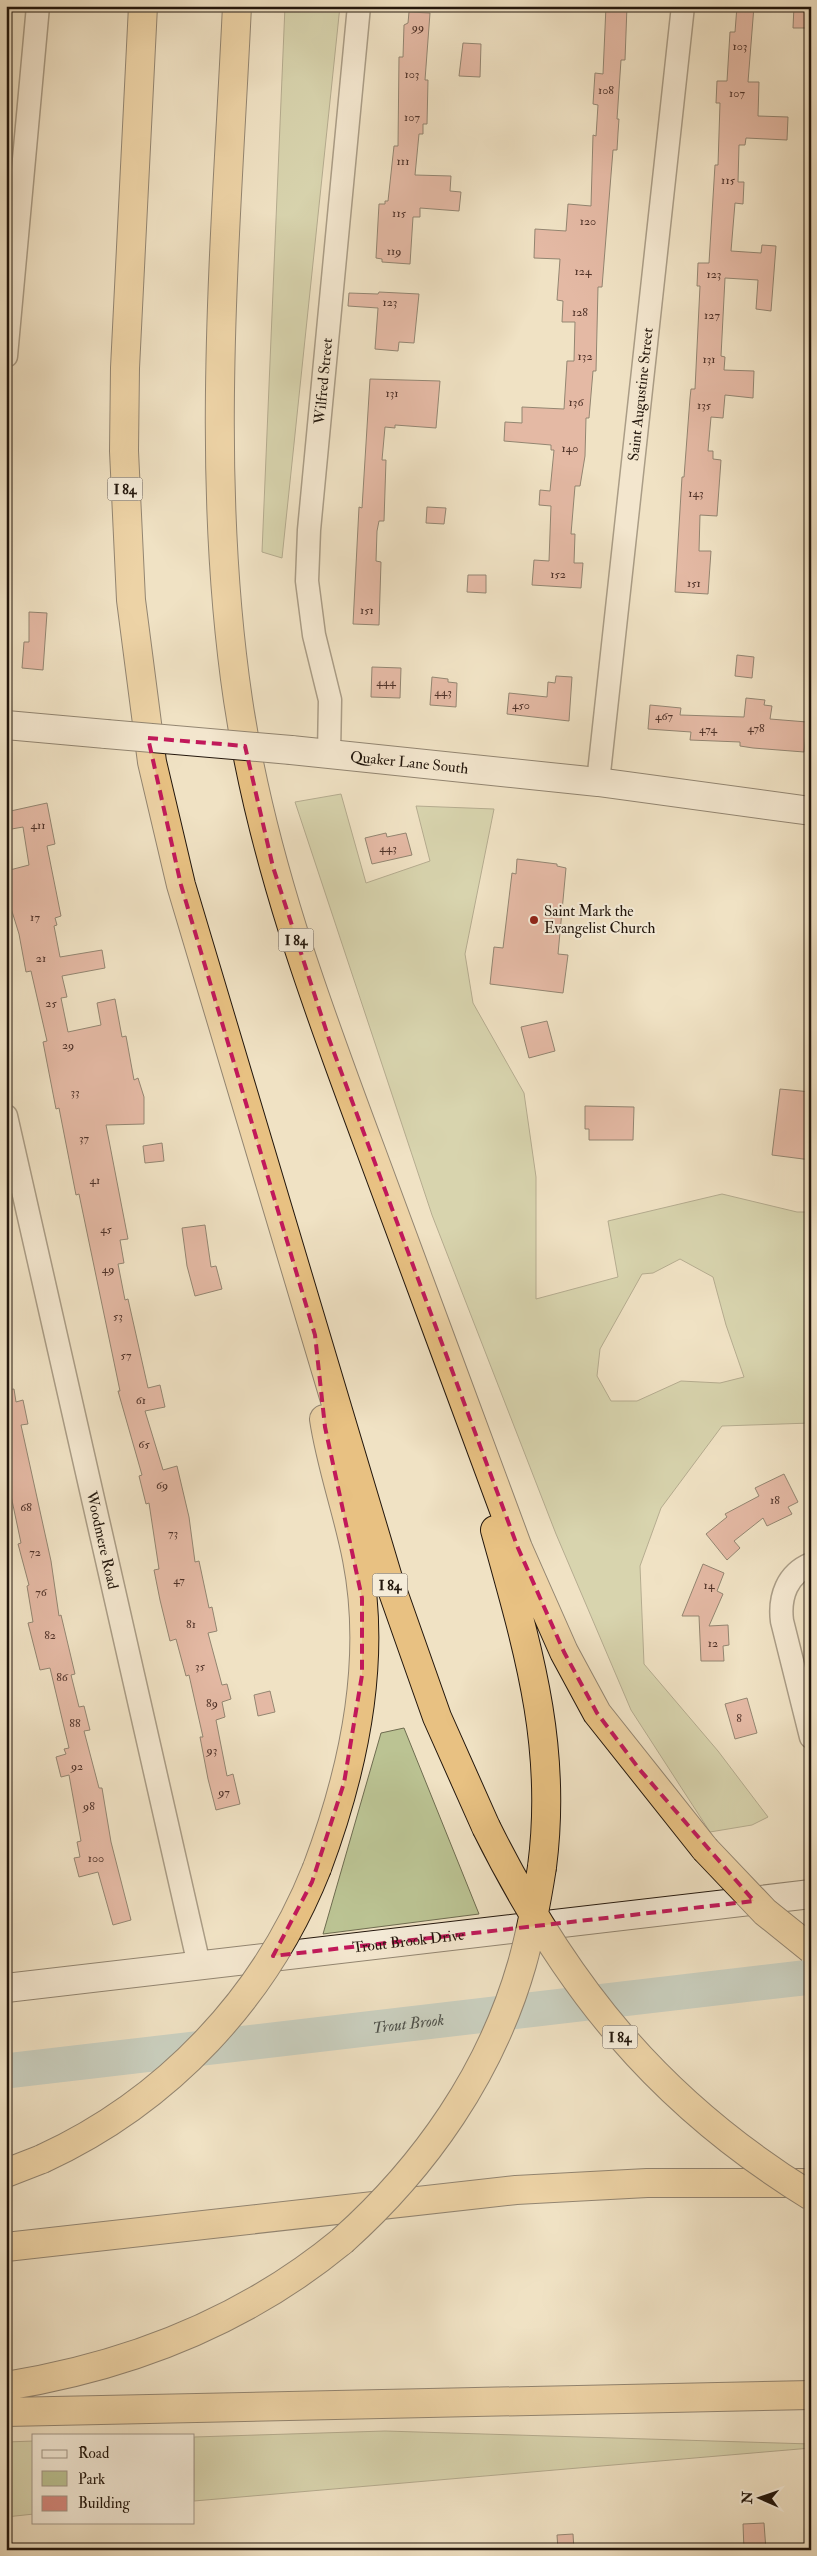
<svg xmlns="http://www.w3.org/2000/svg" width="817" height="2556" font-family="'IM FELL Double Pica',serif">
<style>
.green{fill:#bbc393;stroke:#6e6c50;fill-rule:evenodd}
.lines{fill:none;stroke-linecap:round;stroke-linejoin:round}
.river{stroke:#9dbcbd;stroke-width:35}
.building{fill:#d5887d;stroke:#22160c}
.minor-casing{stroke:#56493a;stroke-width:25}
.secondary-casing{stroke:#22160c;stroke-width:30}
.motorway-casing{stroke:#22160c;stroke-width:30}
.minor{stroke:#f5ecd9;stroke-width:22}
.secondary{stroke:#f5ecd9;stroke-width:28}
.motorway{stroke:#e8c182;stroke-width:28}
.secondary-bridge-casing{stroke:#22160c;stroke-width:30;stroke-linecap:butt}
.motorway-bridge-casing{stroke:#22160c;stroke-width:30;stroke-linecap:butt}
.secondary-bridge{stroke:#f5ecd9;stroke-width:28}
.motorway-bridge{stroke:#e8c182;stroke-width:28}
.marked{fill:none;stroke:#c2185b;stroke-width:4;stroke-dasharray:10 6;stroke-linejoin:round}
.poi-dot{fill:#8f2418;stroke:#f5ecd9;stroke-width:2}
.labels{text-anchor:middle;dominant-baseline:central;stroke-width:4;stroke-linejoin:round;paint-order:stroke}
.number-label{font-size:12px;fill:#4f3228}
.shield{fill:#f5ecd9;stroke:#61564a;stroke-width:1}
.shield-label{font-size:14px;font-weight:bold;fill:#22160c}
.street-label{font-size:15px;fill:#22160c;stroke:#f5ecd9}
.poi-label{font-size:15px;fill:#22160c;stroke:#f5ecd9;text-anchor:start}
.water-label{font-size:16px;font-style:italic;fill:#4d504a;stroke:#f5ecd9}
</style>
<rect width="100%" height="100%" fill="#f0e2c4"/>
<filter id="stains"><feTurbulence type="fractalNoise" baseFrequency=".004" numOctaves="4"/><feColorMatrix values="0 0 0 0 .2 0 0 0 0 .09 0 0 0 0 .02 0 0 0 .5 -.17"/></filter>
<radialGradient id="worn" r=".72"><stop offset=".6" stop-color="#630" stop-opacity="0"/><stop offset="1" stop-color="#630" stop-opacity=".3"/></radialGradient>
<path class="green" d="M 285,6 L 340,6 L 282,558 L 262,552 Z
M 341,794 L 366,883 L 430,861 L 416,806 L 494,809 L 465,954 L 473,1003 L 524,1093 L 536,1177 L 536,1299 L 618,1277 L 608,1221 L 722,1194 L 797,1212 L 811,1212 L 811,1423 L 722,1426 L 661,1508 L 640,1566 L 644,1664 L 718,1751 L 768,1817 L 752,1825 L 710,1832 L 631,1710 L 556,1534 L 432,1215 L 295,802 ZM 680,1259 L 713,1277 L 726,1325 L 744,1377 L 720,1383 L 681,1381 L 637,1401 L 611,1401 L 597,1376 L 600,1349 L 642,1274 L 653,1273 Z
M 404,1728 L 479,1914 L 323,1934 L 381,1733 Z
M 385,2431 L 811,2444 L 811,2448 L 194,2501 L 194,2437 Z
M 34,2441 L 34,2514 L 6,2517 L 6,2442 Z"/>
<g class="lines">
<path class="river" id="s1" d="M 6,2071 L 811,1977"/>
</g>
<path class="building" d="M 606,6 L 627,6 L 625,60 L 621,60 L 617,119 L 619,119 L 618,133 L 617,150 L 613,150 L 602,287 L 598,287 L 596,371 L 593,371 L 589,418 L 586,418 L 585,456 L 580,486 L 575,486 L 571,534 L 575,534 L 574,563 L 583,563 L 581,588 L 532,585 L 534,560 L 549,561 L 551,506 L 539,505 L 540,490 L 550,491 L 554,450 L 551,450 L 551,445 L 504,441 L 505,422 L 522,423 L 522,407 L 564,409 L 567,361 L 574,361 L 575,322 L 562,322 L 563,301 L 557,300 L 560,259 L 534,258 L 535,229 L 566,231 L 568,204 L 591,206 L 593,135 L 596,136 L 598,105 L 593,104 L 595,73 L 603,74 Z
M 737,6 L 754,6 L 748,82 L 759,82 L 758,116 L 788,117 L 787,140 L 746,138 L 745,145 L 739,145 L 738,182 L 744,182 L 743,204 L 735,203 L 731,251 L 761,253 L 762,245 L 776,246 L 771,311 L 756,309 L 758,280 L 725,278 L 721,356 L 725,357 L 724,370 L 754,371 L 753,398 L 725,395 L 723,418 L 711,417 L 708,451 L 713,451 L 713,459 L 721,460 L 717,516 L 700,515 L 699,551 L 711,551 L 708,594 L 675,592 L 682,477 L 684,477 L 690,398 L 691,389 L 695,389 L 700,286 L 697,286 L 698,263 L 709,263 L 715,165 L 718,165 L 720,103 L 716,103 L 717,81 L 727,81 L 730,32 L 735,32 Z
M 794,6 L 811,6 L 811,28 L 793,28 Z
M 409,12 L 430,13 L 425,80 L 428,80 L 427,124 L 423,124 L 423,134 L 419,134 L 415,175 L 451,176 L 450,191 L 461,192 L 459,211 L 420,208 L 420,217 L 413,217 L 410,264 L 382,262 L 382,259 L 376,258 L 379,204 L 385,204 L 385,201 L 388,201 L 394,146 L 398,146 L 399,57 L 403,57 L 404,25 L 408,23 Z
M 463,43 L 481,44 L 480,77 L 459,76 Z
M 379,292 L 419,294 L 414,343 L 399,342 L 398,351 L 375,349 L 378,308 L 348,306 L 349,293 L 378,294 Z
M 370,379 L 440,381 L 436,428 L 395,425 L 395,428 L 385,427 L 382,460 L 386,460 L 384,521 L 379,521 L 377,531 L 376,561 L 381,562 L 379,625 L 353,624 L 359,507 L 362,508 Z
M 427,507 L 446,508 L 444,524 L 426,523 Z
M 468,575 L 486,575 L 486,593 L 467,592 Z
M 29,612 L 47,613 L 43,670 L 22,668 L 24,642 L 29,642 Z
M 737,655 L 754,657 L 752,678 L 735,676 Z
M 372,667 L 401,668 L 400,698 L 371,697 Z
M 556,676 L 572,677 L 569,721 L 507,714 L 509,693 L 547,697 L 548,682 L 555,683 Z
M 432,677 L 448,679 L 448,682 L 457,683 L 456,707 L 430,705 Z
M 746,698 L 765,700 L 764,705 L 772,706 L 770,719 L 807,722 L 804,752 L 753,748 L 740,746 L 740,742 L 690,740 L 691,732 L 648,729 L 650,705 L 681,708 L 680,715 L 744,717 Z
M 47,803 L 55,844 L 47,846 L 61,916 L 55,918 L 57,925 L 54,926 L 60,957 L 102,950 L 105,968 L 62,976 L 67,997 L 61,998 L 68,1032 L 101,1025 L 97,1003 L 115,999 L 122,1037 L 126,1036 L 134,1080 L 138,1078 L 144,1097 L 144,1124 L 106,1125 L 128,1239 L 120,1240 L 124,1263 L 118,1264 L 125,1300 L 128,1299 L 148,1388 L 160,1385 L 165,1407 L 145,1411 L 163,1470 L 177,1466 L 189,1517 L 195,1562 L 199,1561 L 209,1608 L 212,1607 L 217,1631 L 208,1633 L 222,1685 L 227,1684 L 231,1699 L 222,1702 L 225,1717 L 216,1720 L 227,1776 L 233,1774 L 240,1804 L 216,1810 L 208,1779 L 200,1737 L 203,1737 L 189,1675 L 186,1676 L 176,1639 L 170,1641 L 160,1600 L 154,1570 L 159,1569 L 149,1503 L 146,1504 L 139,1476 L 142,1475 L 118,1391 L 120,1391 L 79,1194 L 76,1195 L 59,1108 L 56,1109 L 43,1042 L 47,1041 L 31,971 L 26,972 L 19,934 L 6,892 L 6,871 L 29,865 L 23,827 L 6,830 L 6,812 Z
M 386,833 L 387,837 L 406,833 L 412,855 L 372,864 L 365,838 Z
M 517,859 L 557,864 L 557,866 L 566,868 L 558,954 L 568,955 L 563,993 L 490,984 L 494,947 L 503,948 L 512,873 L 516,874 Z
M 547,1021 L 555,1051 L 529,1058 L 521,1027 Z
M 780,1089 L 811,1092 L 811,1160 L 772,1155 Z
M 585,1106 L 634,1107 L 633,1140 L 589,1140 L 589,1129 L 585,1129 Z
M 162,1143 L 164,1161 L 145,1163 L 143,1146 Z
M 205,1225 L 211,1267 L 216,1266 L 222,1289 L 195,1296 L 187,1266 L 182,1228 Z
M 14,1389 L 16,1402 L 23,1400 L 28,1424 L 21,1425 L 51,1561 L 59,1616 L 61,1615 L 75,1674 L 71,1675 L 79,1707 L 84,1706 L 90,1730 L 84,1731 L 99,1788 L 102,1788 L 111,1842 L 131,1920 L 113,1925 L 98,1872 L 79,1877 L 74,1858 L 80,1857 L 77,1842 L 81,1841 L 69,1775 L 61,1777 L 56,1757 L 66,1754 L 64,1749 L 69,1748 L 50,1668 L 40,1670 L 28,1623 L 33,1622 L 27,1586 L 29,1585 L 18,1544 L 21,1543 L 6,1472 L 6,1390 Z
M 784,1474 L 798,1502 L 788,1507 L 792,1514 L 767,1526 L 763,1518 L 734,1541 L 740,1548 L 727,1560 L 706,1534 L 727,1517 L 725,1514 L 759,1496 L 755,1488 Z
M 703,1564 L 724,1573 L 717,1591 L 723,1594 L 709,1626 L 728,1625 L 729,1645 L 723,1646 L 724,1661 L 701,1661 L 699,1616 L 682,1616 Z
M 270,1691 L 275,1712 L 258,1716 L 254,1695 Z
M 747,1698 L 757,1733 L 735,1739 L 725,1704 Z
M 764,2523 L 766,2550 L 744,2550 L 743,2524 Z
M 573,2534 L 574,2550 L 558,2550 L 557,2535 Z"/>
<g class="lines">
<defs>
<g id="minor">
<path d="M 6,356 L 38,6"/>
<path id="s2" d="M 329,753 L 330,700 L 314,635 L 307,581 L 309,530 L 359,6"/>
<path id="s3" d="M 598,782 L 683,6"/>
<path id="s4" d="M 6,1116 L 199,1965"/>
<path d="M 811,1564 C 787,1574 779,1597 782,1621 L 811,1737"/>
</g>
<g id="secondary">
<path d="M 6,725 L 106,734"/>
<path id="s5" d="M 291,750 L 598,782 L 811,811"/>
<path id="s6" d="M 6,1988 L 811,1894"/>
</g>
<path id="motorway" d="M 143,6 L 125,368 L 124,451 L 131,600 L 152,762 L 181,885 L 388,1578 L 437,1717 L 486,1827
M 237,6 C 226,237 204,470 238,700 C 261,856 316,1004 371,1151 C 420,1283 469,1416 518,1548 L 564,1652 L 597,1713 L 705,1849
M 495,1530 C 527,1646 558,1744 542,1867
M 317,1868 C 353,1772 377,1661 357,1559 C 348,1512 331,1466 324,1419
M 6,2173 L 42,2159
M 6,2247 L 516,2190 L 647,2183 L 802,2183
M 6,2386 C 130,2366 245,2321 342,2241
M 6,2412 L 811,2395"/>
</defs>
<use href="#minor" class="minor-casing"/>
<use href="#secondary" class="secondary-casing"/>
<use href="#motorway" class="motorway-casing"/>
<use href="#minor" class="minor"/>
<use href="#secondary" class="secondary"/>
<use href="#motorway" class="motorway"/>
<defs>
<path id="secondary-bridge" d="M 106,734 L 291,750"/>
<path id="motorway-bridge" d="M 486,1827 C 565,1986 658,2102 811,2196
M 705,1849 L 765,1912 L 811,1949
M 42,2159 C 168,2101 266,1997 317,1868
M 342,2241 C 426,2166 491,2072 522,1964 C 531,1932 537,1899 542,1867"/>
</defs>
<use href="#secondary-bridge" class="secondary-bridge-casing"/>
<use href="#motorway-bridge" class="motorway-bridge-casing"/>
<use href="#secondary-bridge" class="secondary-bridge"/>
<use href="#motorway-bridge" class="motorway-bridge"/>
</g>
<path d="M0 0H817V2556H0ZM 148,738 L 245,746 L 273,867 L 329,1039 L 518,1548 L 564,1652 L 597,1713 L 640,1770 L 754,1901 L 273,1956 L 312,1882 L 344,1783 L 362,1675 L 362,1598 L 325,1427 L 315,1335 L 181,885 Z" fill="#f0e2c4" fill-opacity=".55" fill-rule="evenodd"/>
<path class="marked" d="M 148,738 L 245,746 L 273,867 L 329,1039 L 518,1548 L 564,1652 L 597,1713 L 640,1770 L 754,1901 L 273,1956 L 312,1882 L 344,1783 L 362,1675 L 362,1598 L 325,1427 L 315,1335 L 181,885 Z"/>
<circle class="poi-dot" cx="534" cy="920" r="5"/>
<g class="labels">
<g class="number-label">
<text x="418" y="27">99</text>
<text x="740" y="46">103</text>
<text x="412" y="74">103</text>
<text x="606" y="90">108</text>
<text x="737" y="93">107</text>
<text x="412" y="117">107</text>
<text x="403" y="161">111</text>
<text x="728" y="180">115</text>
<text x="399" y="213">115</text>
<text x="588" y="221">120</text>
<text x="394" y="251">119</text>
<text x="583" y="271">124</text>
<text x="714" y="274">123</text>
<text x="390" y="302">123</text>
<text x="580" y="312">128</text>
<text x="712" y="315">127</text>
<text x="585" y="356">132</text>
<text x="709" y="359">131</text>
<text x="392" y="393">131</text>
<text x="576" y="402">136</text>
<text x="704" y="405">135</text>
<text x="570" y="448">140</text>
<text x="696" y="493">143</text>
<text x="558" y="574">152</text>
<text x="694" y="583">151</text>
<text x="367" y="610">151</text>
<text x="386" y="682">444</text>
<text x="443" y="692">443</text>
<text x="521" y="705">450</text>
<text x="664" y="716">467</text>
<text x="756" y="728">478</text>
<text x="708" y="729">474</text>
<text x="38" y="825">411</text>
<text x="388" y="848">443</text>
<text x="35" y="917">17</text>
<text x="41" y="958">21</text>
<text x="51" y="1003">25</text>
<text x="68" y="1045">29</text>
<text x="75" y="1092">33</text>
<text x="84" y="1138">37</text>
<text x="95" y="1180">41</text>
<text x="106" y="1229">45</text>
<text x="108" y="1269">49</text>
<text x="118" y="1316">53</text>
<text x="126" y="1355">57</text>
<text x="141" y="1400">61</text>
<text x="144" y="1444">65</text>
<text x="162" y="1485">69</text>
<text x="775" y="1500">18</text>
<text x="26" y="1507">68</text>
<text x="173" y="1533">73</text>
<text x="35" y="1552">72</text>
<text x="179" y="1580">47</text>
<text x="709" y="1585">14</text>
<text x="41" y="1592">76</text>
<text x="191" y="1624">81</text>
<text x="50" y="1635">82</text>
<text x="713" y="1643">12</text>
<text x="200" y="1666">35</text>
<text x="62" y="1677">86</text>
<text x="212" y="1703">89</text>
<text x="739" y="1718">8</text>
<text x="75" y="1723">88</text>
<text x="212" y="1750">93</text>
<text x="77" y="1766">92</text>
<text x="224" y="1792">97</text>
<text x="89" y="1806">98</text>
<text x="96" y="1858">100</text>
</g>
<g class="shield">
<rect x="107.5" y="477.5" width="35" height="23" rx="4"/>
<rect x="278.5" y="928.5" width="35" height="23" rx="4"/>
<rect x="372.5" y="1573.5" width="35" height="23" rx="4"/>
<rect x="602.5" y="2025.5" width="35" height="23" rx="4"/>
</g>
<g class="shield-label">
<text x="125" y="489">I 84</text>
<text x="296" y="940">I 84</text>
<text x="390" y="1585">I 84</text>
<text x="620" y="2037">I 84</text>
</g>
<g class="street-label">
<text stroke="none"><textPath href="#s2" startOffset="375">Wilfred Street</textPath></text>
<text stroke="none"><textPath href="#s3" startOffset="390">Saint Augustine Street</textPath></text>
<text stroke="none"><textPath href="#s5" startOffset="119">Quaker Lane South</textPath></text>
<text stroke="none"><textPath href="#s4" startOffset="435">Woodmere Road</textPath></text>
<text stroke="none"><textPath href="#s6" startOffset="405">Trout Brook Drive</textPath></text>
</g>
<g class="poi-label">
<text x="544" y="911">Saint Mark the<tspan x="544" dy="17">Evangelist Church</tspan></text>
</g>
<g class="water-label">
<text stroke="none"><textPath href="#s1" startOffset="405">Trout Brook</textPath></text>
</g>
</g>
<rect width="817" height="2556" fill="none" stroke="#f0e2c4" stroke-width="25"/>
<rect x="8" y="8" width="802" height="2541" fill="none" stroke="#22160c" stroke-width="2.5"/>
<rect x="12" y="12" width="792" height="2531" fill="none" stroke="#22160c"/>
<rect x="32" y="2434" width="162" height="90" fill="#f5ecd9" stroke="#a19687"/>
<rect x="42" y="2450" width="25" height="8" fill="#f5ecd9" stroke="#a19687"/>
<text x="78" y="2458" font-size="15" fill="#22160c">Road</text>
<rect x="42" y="2471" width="25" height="15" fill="#bbc393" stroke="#a19687"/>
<text x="78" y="2484" font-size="15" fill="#22160c">Park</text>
<rect x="42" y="2496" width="25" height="15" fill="#d5887d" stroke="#a19687"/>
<text x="78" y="2508" font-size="15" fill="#22160c">Building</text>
<g transform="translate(760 2498) rotate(272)" stroke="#f5ecd9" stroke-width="4" paint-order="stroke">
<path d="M0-4L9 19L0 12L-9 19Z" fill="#22160c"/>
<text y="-8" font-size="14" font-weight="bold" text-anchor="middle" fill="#22160c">N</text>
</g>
<rect width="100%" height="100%" filter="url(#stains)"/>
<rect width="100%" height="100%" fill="url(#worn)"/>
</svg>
